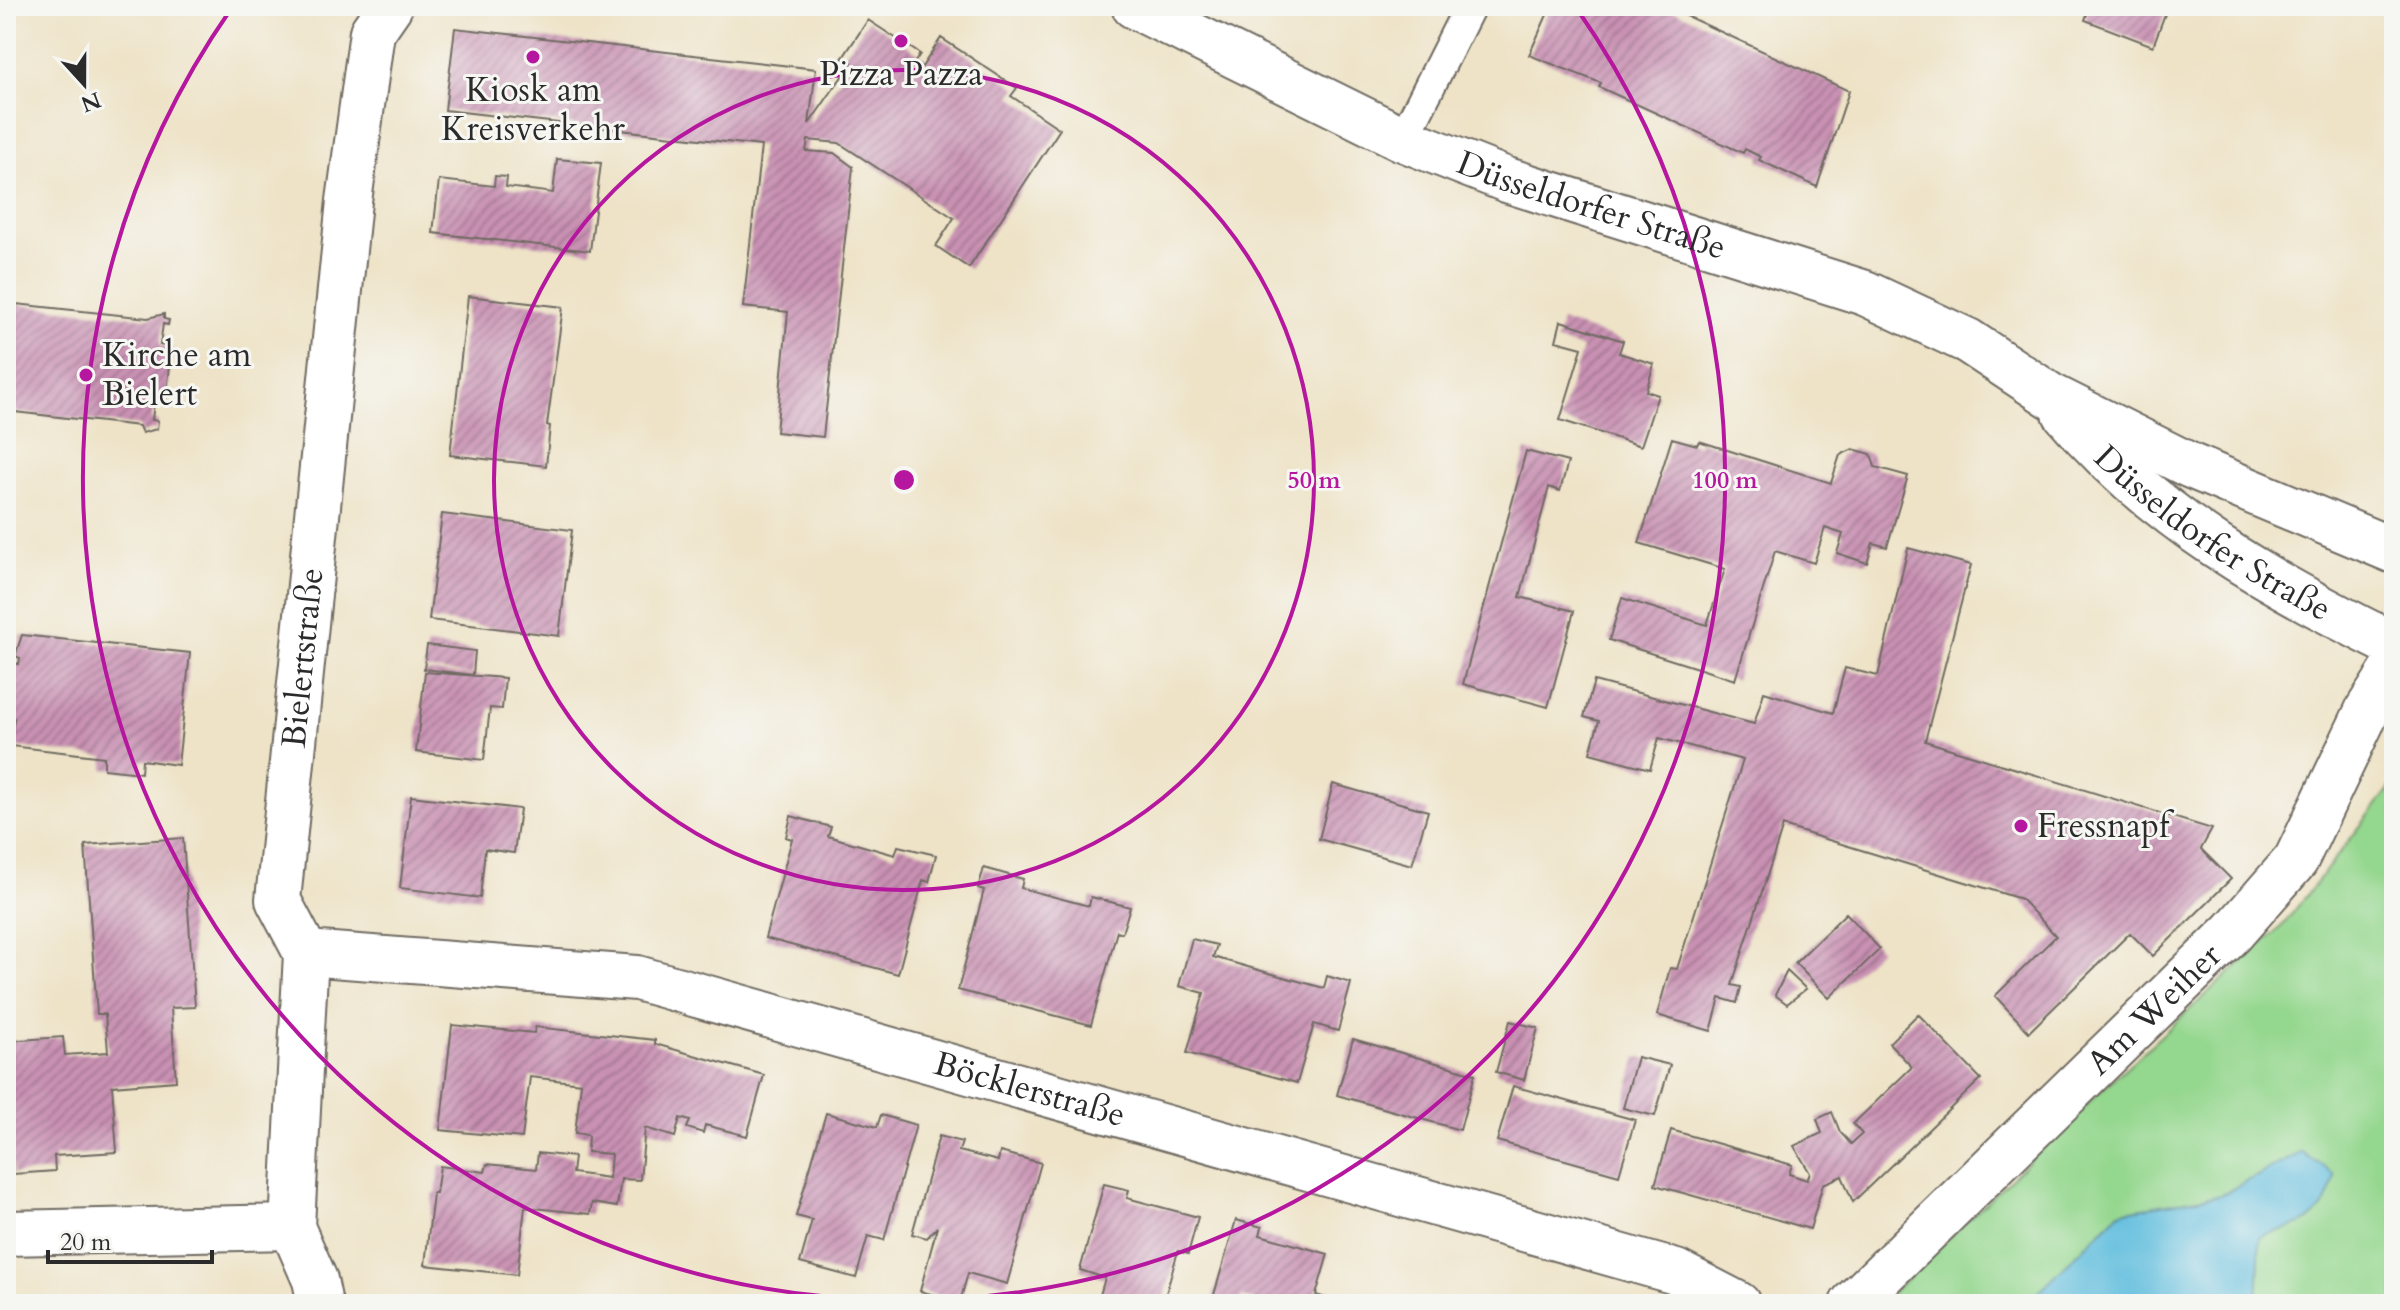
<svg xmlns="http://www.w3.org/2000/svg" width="2400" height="1310" font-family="Cardo,serif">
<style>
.park{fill:#94d78e;stroke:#60815c;stroke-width:2}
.water{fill:#60bede;stroke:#467484;stroke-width:2}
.building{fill:url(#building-hatch)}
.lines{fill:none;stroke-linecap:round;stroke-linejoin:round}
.lane-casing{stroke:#6f6b62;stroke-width:34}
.street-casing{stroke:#6f6b62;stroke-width:48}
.secondary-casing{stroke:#6f6b62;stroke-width:48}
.lane{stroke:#fff;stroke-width:30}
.street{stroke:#fff;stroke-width:44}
.secondary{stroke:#fff;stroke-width:44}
.ring{fill:none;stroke:#b5179e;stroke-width:4}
.poi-dot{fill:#b5179e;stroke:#f6f6f2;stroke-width:3}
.labels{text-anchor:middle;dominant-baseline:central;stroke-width:6;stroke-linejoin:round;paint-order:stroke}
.poi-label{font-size:34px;fill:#2b2b2b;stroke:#f6f6f2}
.street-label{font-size:34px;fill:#2b2b2b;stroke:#f6f6f2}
.centre{fill:#b5179e;stroke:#f6f6f2;stroke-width:4}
.ring-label{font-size:24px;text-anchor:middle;font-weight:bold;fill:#b5179e;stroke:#f6f6f2;stroke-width:6;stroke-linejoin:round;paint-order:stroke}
</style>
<defs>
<pattern id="building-hatch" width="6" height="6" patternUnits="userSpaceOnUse" patternTransform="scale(2)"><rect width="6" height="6" fill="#c991b3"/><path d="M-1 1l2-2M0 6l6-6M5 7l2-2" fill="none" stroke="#a37792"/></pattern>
</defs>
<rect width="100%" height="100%" fill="#f6f6f2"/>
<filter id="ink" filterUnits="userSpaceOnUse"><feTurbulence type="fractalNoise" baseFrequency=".0125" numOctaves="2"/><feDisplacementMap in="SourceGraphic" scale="16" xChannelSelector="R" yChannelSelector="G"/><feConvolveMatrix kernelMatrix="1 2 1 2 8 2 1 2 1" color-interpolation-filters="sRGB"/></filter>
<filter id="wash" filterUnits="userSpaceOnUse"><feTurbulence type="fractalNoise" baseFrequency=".006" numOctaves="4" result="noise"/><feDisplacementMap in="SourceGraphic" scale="32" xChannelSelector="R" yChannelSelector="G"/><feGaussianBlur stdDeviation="1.8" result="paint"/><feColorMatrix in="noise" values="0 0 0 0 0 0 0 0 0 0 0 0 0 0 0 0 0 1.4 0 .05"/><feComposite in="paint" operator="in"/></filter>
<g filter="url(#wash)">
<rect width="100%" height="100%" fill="#eee3c7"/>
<path class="park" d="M 2394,783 L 2394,1304 L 1881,1304 L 2110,1082 L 2284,924 Z"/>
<path class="water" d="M 2302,1152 L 2335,1175 C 2325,1225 2303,1222 2260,1237 L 2257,1304 L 2026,1304 L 2120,1212 L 2221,1195 Z"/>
<g id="blocks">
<path class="building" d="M 1551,6 L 1665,6 L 1849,91 L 1817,187 L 1759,160 L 1761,157 L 1745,149 L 1743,153 L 1599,87 L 1601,83 L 1529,55 Z
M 2090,6 L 2168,6 L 2153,46 L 2085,20 Z
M 868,20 L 920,54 L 915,62 L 922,67 L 941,38 L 1017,88 L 1011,96 L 1060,129 L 969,268 L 936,246 L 954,218 L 839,143 L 808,140 L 806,151 L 834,153 L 853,167 L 823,437 L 776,432 L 788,312 L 743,307 L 761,146 L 445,110 L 455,28 L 816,69 L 809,124 L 852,62 L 842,59 Z
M 557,159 L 601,163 L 590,251 L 433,233 L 439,180 L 494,186 L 495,176 L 507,177 L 506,187 L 553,193 Z
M 468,296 L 563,307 L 547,425 L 550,426 L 546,466 L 450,455 Z
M 6,303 L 148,318 L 164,314 L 164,319 L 169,320 L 168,325 L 163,324 L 160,345 L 172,348 L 166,401 L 154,403 L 152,420 L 158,421 L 157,429 L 142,433 L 139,426 L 6,411 Z
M 1561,321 L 1623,341 L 1619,353 L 1654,364 L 1646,391 L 1658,395 L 1641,446 L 1560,420 L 1582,348 L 1556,341 Z
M 1672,438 L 1697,445 L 1699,441 L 1831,483 L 1840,455 L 1853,449 L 1871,454 L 1875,467 L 1908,476 L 1887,547 L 1873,543 L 1867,563 L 1837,553 L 1843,534 L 1825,528 L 1814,563 L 1775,551 L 1735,680 L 1609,640 L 1622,598 L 1707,625 L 1725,569 L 1639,543 Z
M 1526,451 L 1568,462 L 1560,491 L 1549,487 L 1520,597 L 1574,611 L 1548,707 L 1463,684 Z
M 442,514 L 572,530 L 559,636 L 429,620 Z
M 1908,548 L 1971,565 L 1925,741 L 2212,829 L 2201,849 L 2231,879 L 2153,956 L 2130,933 L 2029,1032 L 1995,996 L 2056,936 L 2021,899 L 1783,826 L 1732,985 L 1741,987 L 1737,1003 L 1720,998 L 1711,1031 L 1657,1015 L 1670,968 L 1677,969 L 1743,760 L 1659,738 L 1650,769 L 1590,753 L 1599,721 L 1584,717 L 1594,681 L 1754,724 L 1764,692 L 1833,713 L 1845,668 L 1878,676 Z
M 22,635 L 190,653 L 178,765 L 142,760 L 141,773 L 104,769 L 104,757 L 10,746 L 14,718 L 6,717 L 6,662 L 19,664 L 20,658 L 15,656 Z
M 427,645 L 475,651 L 473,675 L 424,669 Z
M 425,672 L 505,678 L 502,709 L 490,708 L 484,760 L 416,752 Z
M 1333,784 L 1428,811 L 1412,865 L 1319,839 Z
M 411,796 L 520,809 L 514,853 L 485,849 L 480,898 L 400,888 Z
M 791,816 L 831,827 L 828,836 L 895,855 L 898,846 L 936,855 L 929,882 L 923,880 L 898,974 L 765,938 L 792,839 L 786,837 Z
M 183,838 L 195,1007 L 171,1008 L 176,1081 L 112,1086 L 117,1152 L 54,1156 L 55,1171 L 13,1174 L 12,1158 L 6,1159 L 6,1041 L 63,1037 L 65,1055 L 108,1052 L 105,1014 L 97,1014 L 85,845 Z
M 984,868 L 1023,879 L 1021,888 L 1089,906 L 1091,897 L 1130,907 L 1122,933 L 1117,931 L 1091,1025 L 958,990 L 984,890 L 978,888 Z
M 1846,913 L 1880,949 L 1829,998 L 1795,963 Z
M 1192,939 L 1217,945 L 1213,957 L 1269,973 L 1324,988 L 1327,976 L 1351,983 L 1338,1031 L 1314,1024 L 1297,1083 L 1187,1053 L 1204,993 L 1179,986 Z
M 1787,971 L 1806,989 L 1787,1004 L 1775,995 Z
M 1918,1014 L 1981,1079 L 1853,1202 L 1842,1176 L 1823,1184 L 1810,1229 L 1655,1185 L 1671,1130 L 1792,1165 L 1789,1174 L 1807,1180 L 1810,1173 L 1794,1146 L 1822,1133 L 1817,1119 L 1832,1112 L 1840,1132 L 1851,1144 L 1862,1134 L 1853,1124 L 1912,1067 L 1889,1043 Z
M 1510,1021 L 1538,1028 L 1524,1080 L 1496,1072 Z
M 452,1025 L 534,1033 L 535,1027 L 655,1040 L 655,1044 L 764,1075 L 747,1136 L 705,1125 L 703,1133 L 687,1128 L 690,1121 L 680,1118 L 675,1137 L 645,1128 L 640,1180 L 621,1179 L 617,1207 L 592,1203 L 590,1214 L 525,1207 L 517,1275 L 425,1265 L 433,1193 L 436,1193 L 440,1166 L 485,1172 L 487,1164 L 536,1169 L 538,1153 L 574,1157 L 572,1173 L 609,1178 L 611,1154 L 587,1152 L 588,1135 L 575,1133 L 581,1083 L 530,1077 L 522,1138 L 440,1130 Z
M 1353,1039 L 1475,1074 L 1460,1130 L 1337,1095 Z
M 1637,1057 L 1670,1065 L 1655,1116 L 1623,1108 Z
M 1513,1086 L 1635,1120 L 1619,1175 L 1497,1141 Z
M 826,1113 L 877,1127 L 881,1115 L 916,1125 L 884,1240 L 868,1236 L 856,1278 L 800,1263 L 812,1220 L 796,1216 Z
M 939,1136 L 962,1142 L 959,1151 L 998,1161 L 1000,1152 L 1041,1163 L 1007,1284 L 968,1273 L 960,1302 L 920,1291 L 937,1227 L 927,1238 L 912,1234 Z
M 1104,1184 L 1129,1190 L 1127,1198 L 1198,1217 L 1188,1254 L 1178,1251 L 1163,1304 L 1098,1302 L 1105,1278 L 1080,1270 Z
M 1236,1220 L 1262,1227 L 1260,1235 L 1328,1254 L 1316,1295 L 1346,1304 L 1252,1304 L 1253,1300 L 1242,1297 L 1240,1304 L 1233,1304 L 1213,1298 Z
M 1011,1294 L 1027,1300 L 1026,1304 L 1008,1304 Z"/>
</g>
</g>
<g filter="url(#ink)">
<use href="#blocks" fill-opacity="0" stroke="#6f6b62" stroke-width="2"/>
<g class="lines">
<defs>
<path id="lane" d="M 1403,139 L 1470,6"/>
<g id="street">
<path id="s1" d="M 306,953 L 637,978 L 1676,1272 L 1738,1304"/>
<path d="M 6,1233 L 292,1227"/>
<path id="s2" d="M 320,1304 L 315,1280 L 292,1227 L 306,953 L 278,900 L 349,201 L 372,32 L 390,6"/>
<path id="s3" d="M 1852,1304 L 2233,932 L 2296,860 L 2368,709 L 2394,668"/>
</g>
<g id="secondary">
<path id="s4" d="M 1134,6 L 1403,139 L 1507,180 L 1865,293 L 1968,341 L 2051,396 L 2191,466 L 2394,551"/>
<path id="s5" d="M 2065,413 C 2154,519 2272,585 2394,645"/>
</g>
</defs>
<use href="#lane" class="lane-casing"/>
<use href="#street" class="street-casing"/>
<use href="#secondary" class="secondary-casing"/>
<use href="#lane" class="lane"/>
<use href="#street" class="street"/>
<use href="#secondary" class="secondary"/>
</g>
</g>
<g class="ring">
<circle cx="904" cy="480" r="410"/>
<path d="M1577 9A821 821 0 1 1 231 9"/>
</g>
<g class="poi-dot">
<circle cx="901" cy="41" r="8"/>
<circle cx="533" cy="57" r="8"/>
<circle cx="86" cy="375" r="8"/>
<circle cx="2021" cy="826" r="8"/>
</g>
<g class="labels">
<g class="poi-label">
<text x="901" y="74">Pizza Pazza</text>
<text x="533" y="90">Kiosk am<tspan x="533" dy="39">Kreisverkehr</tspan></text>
<text x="102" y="355" text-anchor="start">Kirche am<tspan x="102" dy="39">Bielert</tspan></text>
<text x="2037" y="826" text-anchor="start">Fressnapf</text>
</g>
<g class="street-label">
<text stroke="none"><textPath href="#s4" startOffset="500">Düsseldorfer Straße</textPath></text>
<text stroke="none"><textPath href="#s5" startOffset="192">Düsseldorfer Straße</textPath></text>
<text stroke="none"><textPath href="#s2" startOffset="660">Bielertstraße</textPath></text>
<text stroke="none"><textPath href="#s3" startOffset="422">Am Weiher</textPath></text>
<text stroke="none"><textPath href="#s1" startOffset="740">Böcklerstraße</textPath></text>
</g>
</g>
<circle cx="904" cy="480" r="12" class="centre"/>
<g class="ring-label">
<text x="1314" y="488">50 m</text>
<text x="1725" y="488">100 m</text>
</g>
<rect width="2400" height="1310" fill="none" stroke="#f6f6f2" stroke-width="32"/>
<g transform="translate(84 84) rotate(159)" stroke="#f6f6f2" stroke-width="6" paint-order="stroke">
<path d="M0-6L14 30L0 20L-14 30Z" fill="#2b2b2b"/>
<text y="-12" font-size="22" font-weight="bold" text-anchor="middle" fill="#2b2b2b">N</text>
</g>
<path d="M48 1250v12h164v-12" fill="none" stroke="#2b2b2b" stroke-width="4"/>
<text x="60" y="1250" font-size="24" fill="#2b2b2b" stroke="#f6f6f2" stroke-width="6" paint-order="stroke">20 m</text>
</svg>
